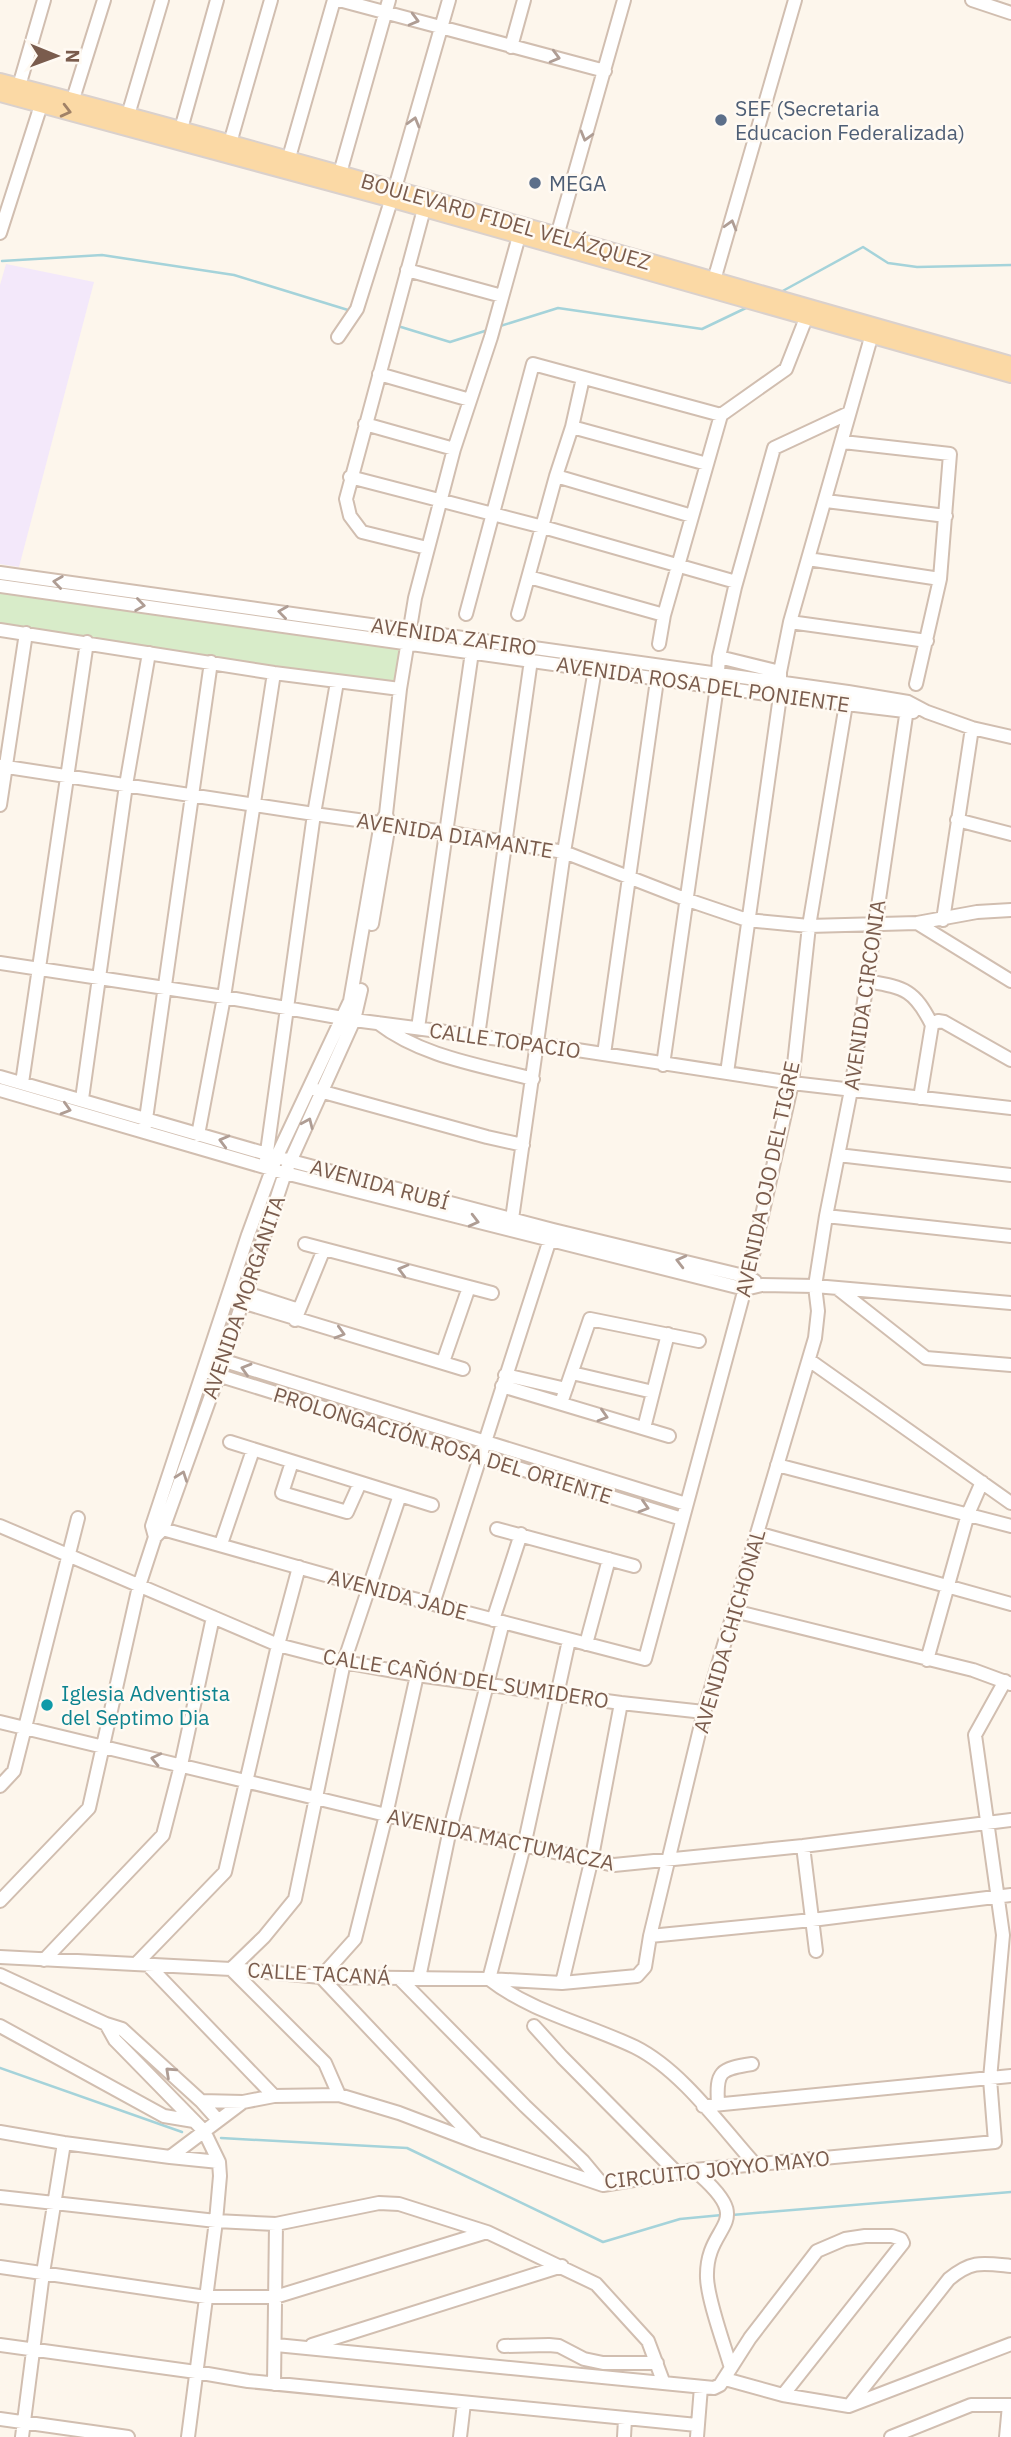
<svg xmlns="http://www.w3.org/2000/svg" width="1011" height="2437" font-family="'IBM Plex Sans',sans-serif">
<style>
.education{fill:#f3e8fa}
.green{fill:#d8ecc9}
.lines{fill:none;stroke-linecap:round;stroke-linejoin:round}
.stream{stroke:#a5d3da;stroke-width:2.5}
.minor-casing{stroke:#d1beb0;stroke-width:16}
.major-casing{stroke:#dad1cd;stroke-width:18}
.minor{stroke:#fff;stroke-width:12}
.major{stroke:#fbd9a5;stroke-width:14}
.oneway{stroke:#af9d94}
.oneway2{stroke:#a18267}
.service-dot{fill:#5c6f8a;stroke:#fffaf3;stroke-width:2.5}
.culture-dot{fill:#0f9aa8;stroke:#fffaf3;stroke-width:2.5}
.labels{text-anchor:middle;dominant-baseline:central;stroke-width:5;stroke-linejoin:round;paint-order:stroke}
.service-label{font-size:21px;fill:#4e5e75;stroke:#fffaf3;text-anchor:start}
.street-label{font-size:21px;fill:#7a5c4d;stroke:#fffaf3}
.culture-label{font-size:21px;fill:#0d838f;stroke:#fffaf3;text-anchor:start}
</style>
<rect width="100%" height="100%" fill="#fdf6ec"/>
<path class="education" d="M 6,264 L 94,282 L 19,567 L 0,564 L 0,285 Z"/>
<path class="green" d="M 0,585 L 403,647 L 397,686 L 0,625 Z"/>
<g class="lines">
<path class="stream" d="M 2,261 L 102,255 L 234,275 L 348,310
M 779,293 L 863,247 L 888,263 L 917,267 L 1011,265
M 401,327 L 450,342 L 488,330
M 497,327 L 558,308 L 702,329 L 748,307
M 0,2068 L 182,2132
M 221,2138 L 407,2148 L 603,2242 L 680,2219 L 722,2215
M 732,2215 L 1011,2192"/>
<defs>
<path id="minor" d="M 339,0 L 605,71
M 972,0 L 1011,13
M 511,47 L 524,0
M 19,86 L 44,0
M 73,99 L 104,0
M 128,115 L 162,0
M 181,129 L 217,0
M 230,143 L 271,0
M 286,168 L 334,0
M 340,173 L 389,0
M 424,209 L 346,499 L 350,516 L 362,532 L 427,548
M 0,233 L 41,105
M 555,243 L 624,0
M 407,270 L 502,296
M 712,287 L 795,0
M 338,337 L 357,309 L 395,188 L 449,0
M 379,374 L 470,400
M 721,415 L 786,369 L 810,308
M 365,424 L 454,449
M 572,427 L 707,464
M 843,442 L 950,454 L 940,579 L 916,684
M 556,476 L 692,516
M 350,477 L 543,527 L 736,582
M 826,501 L 946,516
M 808,559 L 940,579
M 0,573 L 848,692 L 908,702 L 927,712 L 972,728 L 1011,737
M 529,577 L 664,615
M 0,586 L 780,696 L 913,712
M 466,614 L 533,364 L 721,415
M 518,614 L 556,476 L 572,427 L 583,378
M 790,622 L 927,641
M 0,630 L 274,673 L 400,689
M 659,644 L 664,615 L 721,415
M 719,657 L 780,672
M 0,766 L 314,814 L 445,832 L 564,852 L 685,899 L 747,920 L 809,926 L 917,923 L 977,912 L 1011,910
M 0,805 L 26,633
M 957,820 L 1011,834
M 943,920 L 972,728
M 917,923 L 1011,981
M 372,924 L 389,824 L 386,814
M 0,963 L 224,997 L 354,1020 L 538,1044 L 792,1083 L 1011,1108
M 867,981 C 905,988 914,989 932,1025
M 378,1023 C 422,1057 480,1065 533,1079
M 932,1025 L 938,1021 L 944,1022 L 1011,1060
M 418,1028 L 472,652
M 478,1036 L 531,660
M 604,1054 L 658,673
M 663,1065 L 717,686 L 719,657 L 735,587 L 774,448 L 849,413
M 727,1073 L 780,696 L 780,672 L 790,622 L 874,327
M 0,1077 L 291,1161 L 553,1230 L 748,1277 L 755,1281
M 22,1083 L 87,642
M 0,1090 L 285,1173 L 745,1289 L 762,1285 L 815,1286 L 1011,1303
M 316,1090 L 487,1137 L 523,1145
M 920,1098 L 932,1025
M 82,1099 L 126,785 L 149,653
M 145,1126 L 211,662
M 198,1135 L 224,997 L 274,673
M 838,1155 L 1011,1175
M 266,1159 L 314,814 L 337,682
M 826,1216 L 1011,1236
M 512,1219 L 564,852 L 595,669
M 305,1244 L 492,1293
M 837,1288 L 926,1358 L 1011,1365
M 240,1291 L 299,1310
M 235,1300 L 463,1369
M 295,1320 L 324,1249
M 215,1358 L 686,1504
M 809,1360 L 1011,1503
M 443,1362 L 469,1287
M 211,1373 L 682,1519
M 572,1373 L 653,1392
M 505,1375 L 566,1389
M 502,1386 L 669,1436
M 561,1403 L 590,1319 L 699,1341
M 644,1428 L 668,1334
M 230,1442 L 432,1505
M 292,1462 L 282,1493 L 347,1512 L 360,1483
M 777,1465 L 1011,1526
M 0,1526 L 278,1645 L 344,1662 L 417,1675 L 621,1703 L 704,1712
M 152,1526 L 368,1587 L 645,1659 L 748,1277 L 792,1083 L 809,926 L 848,692
M 497,1529 L 634,1566
M 757,1533 L 1011,1604
M 155,1537 L 152,1526 L 248,1235 L 277,1156 L 350,1001 L 381,823 L 386,814 L 400,689 L 415,598 L 454,449 L 491,337 L 519,236
M 221,1544 L 253,1450
M 433,1604 L 552,1233
M 734,1611 L 973,1670 L 1011,1684
M 493,1620 L 521,1534
M 569,1640 L 524,1846 L 489,1979 C 531,2012 587,2024 635,2047 C 681,2070 720,2125 754,2163
M 586,1644 L 609,1559
M 927,1660 L 968,1514 L 982,1482
M 417,1675 L 386,1815 L 355,1939 L 321,1977 L 475,2140
M 0,1722 L 386,1815 L 614,1865 L 803,1846 L 1011,1820
M 0,1786 L 14,1771 L 78,1518
M 803,1846 L 816,1951
M 0,1901 L 89,1808 L 139,1586 L 155,1537 L 163,1529 L 218,1376 L 285,1173 L 354,1020 L 361,990
M 650,1936 L 812,1920 L 1011,1895
M 0,1957 L 231,1969 L 321,1977 L 489,1979 L 562,1983 L 637,1976 L 645,1967 L 650,1936 L 704,1712 L 815,1338 L 818,1311 L 815,1286 L 826,1216 L 851,1090 L 908,702
M 44,1960 L 163,1835 L 181,1765 L 213,1617
M 136,1964 L 225,1872 L 278,1645 L 299,1567
M 148,1965 L 274,2096
M 0,1975 L 106,2024 L 122,2029 L 201,2101 L 218,2120
M 399,1978 L 525,2106 L 583,2161 L 603,2185
M 419,1978 L 450,1829 L 503,1622
M 562,1983 L 591,1862 L 621,1703
M 106,2024 L 115,2040 L 204,2131 L 219,2162 L 220,2176 L 216,2221 L 188,2437
M 0,2026 L 164,2116 L 194,2121
M 534,2026 L 562,2057 L 677,2173
M 339,2095 L 325,2063 L 231,1969 L 264,1937 L 295,1899 L 344,1662 L 400,1495
M 201,2101 L 243,2102
M 718,2104 C 716,2071 720,2069 752,2064
M 703,2106 L 1011,2076
M 0,2132 L 64,2143 L 170,2157 L 243,2102 L 274,2096 L 339,2095 L 399,2113 L 478,2143 L 603,2185 L 694,2170 L 995,2142 L 990,2079 L 1003,1935 L 975,1735 L 1005,1681
M 170,2157 L 219,2162
M 694,2170 C 761,2227 705,2220 707,2278 C 708,2301 724,2344 731,2368
M 0,2197 L 216,2221 L 276,2224 L 379,2203 L 399,2204 L 487,2232 L 596,2284 L 648,2341 L 663,2381
M 0,2267 L 206,2297 L 275,2297 L 487,2232
M 0,2345 L 196,2372 L 248,2381 L 697,2425
M 276,2345 L 714,2388 L 720,2385 L 750,2338 L 817,2251 L 845,2239 L 865,2236 L 892,2236 L 901,2239 L 903,2243 L 783,2395
M 312,2345 L 562,2266
M 504,2346 L 549,2345 L 559,2346 L 584,2359 L 603,2363 L 657,2363
M 725,2379 L 783,2395 L 849,2406 L 1011,2344
M 274,2384 L 276,2224
M 849,2406 L 949,2279 C 972,2260 982,2263 1011,2266
M 0,2419 L 128,2437
M 22,2437 L 43,2273 L 64,2143
M 460,2437 L 464,2403
M 624,2437 L 625,2419
M 697,2437 L 701,2387
M 891,2437 L 971,2405 L 1011,2405
M 1006,2437 L 1009,2405"/>
<path id="major" d="M 0,81 C 339,169 674,270 1011,364
M 0,94 L 389,199 L 1011,375"/>
</defs>
<use href="#minor" class="minor-casing"/>
<use href="#major" class="major-casing"/>
<use href="#minor" class="minor"/>
<use href="#major" class="major"/>
</g>
<defs><path id="oneway-chevron" d="M-2-3.5L2.5 0L-2 3.5" fill="none" stroke-width="1.6" stroke-linecap="round" stroke-linejoin="round" transform="scale(1.75)"/></defs>
<g class="oneway">
<use href="#oneway-chevron" transform="translate(414 20) rotate(15)"/>
<use href="#oneway-chevron" transform="translate(555 57) rotate(15)"/>
<use href="#oneway-chevron" transform="translate(414 122) rotate(-74)"/>
<use href="#oneway-chevron" transform="translate(586 136) rotate(106)"/>
<use href="#oneway-chevron" transform="translate(731 225) rotate(-74)"/>
<use href="#oneway-chevron" transform="translate(58 582) rotate(-172)"/>
<use href="#oneway-chevron" transform="translate(140 605) rotate(8)"/>
<use href="#oneway-chevron" transform="translate(283 612) rotate(-172)"/>
<use href="#oneway-chevron" transform="translate(66 1109) rotate(16)"/>
<use href="#oneway-chevron" transform="translate(308 1123) rotate(-66)"/>
<use href="#oneway-chevron" transform="translate(224 1141) rotate(-165)"/>
<use href="#oneway-chevron" transform="translate(474 1221) rotate(14)"/>
<use href="#oneway-chevron" transform="translate(681 1261) rotate(-166)"/>
<use href="#oneway-chevron" transform="translate(403 1270) rotate(-165)"/>
<use href="#oneway-chevron" transform="translate(340 1333) rotate(16)"/>
<use href="#oneway-chevron" transform="translate(246 1369) rotate(-163)"/>
<use href="#oneway-chevron" transform="translate(603 1416) rotate(17)"/>
<use href="#oneway-chevron" transform="translate(182 1476) rotate(-70)"/>
<use href="#oneway-chevron" transform="translate(644 1507) rotate(17)"/>
<use href="#oneway-chevron" transform="translate(156 1759) rotate(-167)"/>
<use href="#oneway-chevron" transform="translate(170 2072) rotate(-137)"/>
</g>
<use class="oneway2" href="#oneway-chevron" transform="translate(66 111) rotate(14)"/>
<g class="service-dot">
<circle cx="721" cy="120" r="7"/>
<circle cx="535" cy="183" r="7"/>
</g>
<circle class="culture-dot" cx="47" cy="1705" r="7"/>
<g class="labels">
<g class="service-label">
<text x="735" y="108">SEF (Secretaria<tspan x="735" dy="24">Educacion Federalizada)</tspan></text>
<text x="549" y="183">MEGA</text>
</g>
<g class="street-label">
<text transform="translate(506 221) rotate(16)">BOULEVARD FIDEL VELÁZQUEZ</text>
<text transform="translate(454 636) rotate(8)">AVENIDA ZAFIRO</text>
<text transform="translate(703 684) rotate(8)">AVENIDA ROSA DEL PONIENTE</text>
<text transform="translate(455 835) rotate(9)">AVENIDA DIAMANTE</text>
<text transform="translate(864 995) rotate(-82)">AVENIDA CIRCONIA</text>
<text transform="translate(505 1040) rotate(8)">CALLE TOPACIO</text>
<text transform="translate(767 1179) rotate(-78)">AVENIDA OJO DEL TIGRE</text>
<text transform="translate(380 1184) rotate(15)">AVENIDA RUBÍ</text>
<text transform="translate(243 1297) rotate(-71)">AVENIDA MORGANITA</text>
<text transform="translate(443 1445) rotate(17)">PROLONGACIÓN ROSA DEL ORIENTE</text>
<text transform="translate(398 1594) rotate(15)">AVENIDA JADE</text>
<text transform="translate(729 1631) rotate(-74)">AVENIDA CHICHONAL</text>
<text transform="translate(466 1678) rotate(9)">CALLE CAÑÓN DEL SUMIDERO</text>
<text transform="translate(501 1839) rotate(12)">AVENIDA MACTUMACZA</text>
<text transform="translate(319 1973) rotate(3)">CALLE TACANÁ</text>
<text transform="translate(717 2169) rotate(-6)">CIRCUITO JOYYO MAYO</text>
</g>
<g class="culture-label">
<text x="61" y="1693">Iglesia Adventista<tspan x="61" dy="24">del Septimo Dia</tspan></text>
</g>
</g>
<g transform="translate(56 56) rotate(91)" stroke="#fffaf3" stroke-width="5" paint-order="stroke">
<path d="M0-5L12 26L0 18L-12 26Z" fill="#7a5c4d"/>
<text y="-10" font-size="19" font-weight="bold" text-anchor="middle" fill="#7a5c4d">N</text>
</g>
</svg>
